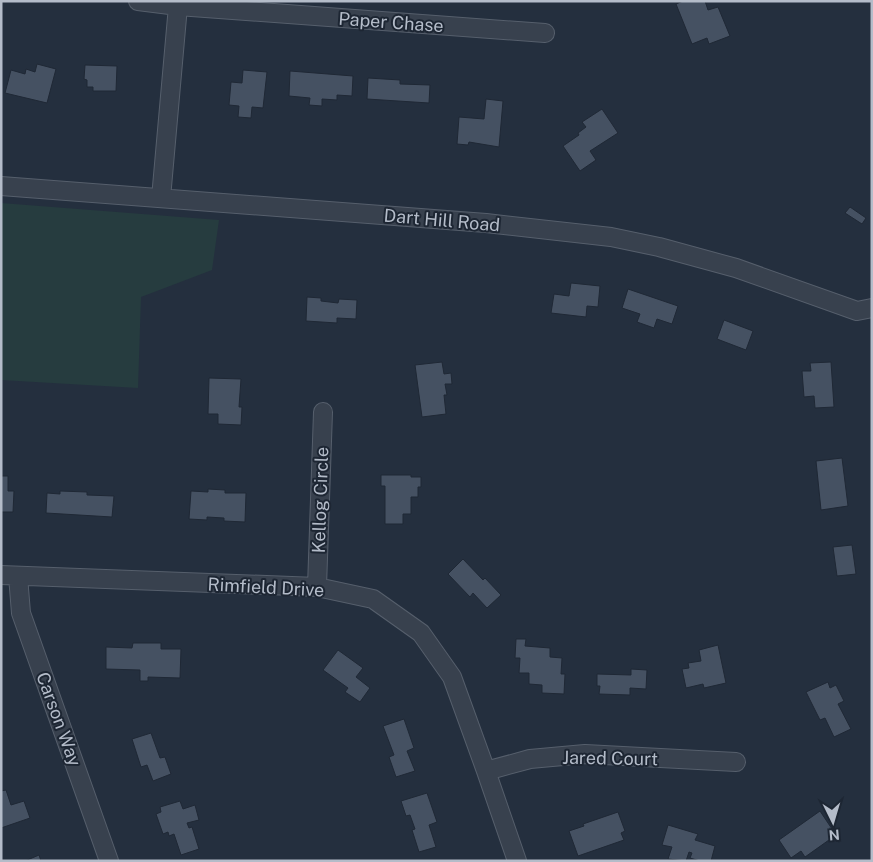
<svg xmlns="http://www.w3.org/2000/svg" width="873" height="862" font-family="'Public Sans',sans-serif">
<style>
.green{fill:#263c3f}
.building{fill:#455162;stroke:#1f2835}
.lines{fill:none;stroke-linecap:round;stroke-linejoin:round}
.minor-casing{stroke:#565f6c;stroke-width:20}
.minor{stroke:#38414e;stroke-width:18}
.labels{text-anchor:middle;dominant-baseline:central;stroke-width:4;stroke-linejoin:round;paint-order:stroke}
.street-label{font-size:18px;fill:#b4bcc9;stroke:#1d2633}
</style>
<rect width="100%" height="100%" fill="#242f3e"/>
<path class="green" d="M 1,203 L 219,220 L 212,270 L 141,297 L 138,388 L 1,380 Z"/>
<path class="building" d="M 683,1 L 705,1 L 708,10 L 718,7 L 730,36 L 709,44 L 707,38 L 692,44 L 676,4 Z
M 37,64 L 56,69 L 47,103 L 5,93 L 11,70 L 25,74 L 26,69 L 35,72 Z
M 85,65 L 117,66 L 116,91 L 93,91 L 93,87 L 87,87 L 87,80 L 84,79 Z
M 243,70 L 267,72 L 263,108 L 252,107 L 251,118 L 238,117 L 239,106 L 229,105 L 231,82 L 242,83 Z
M 290,71 L 353,76 L 352,96 L 337,95 L 337,100 L 322,99 L 322,106 L 309,105 L 310,98 L 289,96 Z
M 368,78 L 400,80 L 400,84 L 430,85 L 429,103 L 367,99 Z
M 486,99 L 503,101 L 499,147 L 469,142 L 468,145 L 457,144 L 459,117 L 484,119 Z
M 602,109 L 618,133 L 590,151 L 596,160 L 580,171 L 563,146 L 579,135 L 578,133 L 586,127 L 582,122 Z
M 850,207 L 866,218 L 862,224 L 845,213 Z
M 571,283 L 600,286 L 598,307 L 587,306 L 586,317 L 551,313 L 554,294 L 569,296 Z
M 628,289 L 678,306 L 672,324 L 657,319 L 654,328 L 637,322 L 640,314 L 622,308 Z
M 307,297 L 321,298 L 321,301 L 338,303 L 339,299 L 357,300 L 356,319 L 337,318 L 337,323 L 306,321 Z
M 724,320 L 753,331 L 746,350 L 717,339 Z
M 442,362 L 444,374 L 451,373 L 452,384 L 445,384 L 447,395 L 444,395 L 446,414 L 422,417 L 415,365 Z
M 831,362 L 834,407 L 815,408 L 814,396 L 804,397 L 802,371 L 811,371 L 810,363 Z
M 209,378 L 241,379 L 239,407 L 242,407 L 241,425 L 218,424 L 218,414 L 208,414 Z
M 842,458 L 848,506 L 821,510 L 816,461 Z
M 381,475 L 411,475 L 411,477 L 421,477 L 421,487 L 418,487 L 418,497 L 411,497 L 411,514 L 403,514 L 403,524 L 385,524 L 385,486 L 381,486 Z
M 1,476 L 8,476 L 8,491 L 14,491 L 13,512 L 1,512 Z
M 208,489 L 225,490 L 225,493 L 246,493 L 245,522 L 224,521 L 224,518 L 207,517 L 207,520 L 189,519 L 191,491 L 208,492 Z
M 60,491 L 87,492 L 87,495 L 114,496 L 112,517 L 46,513 L 47,493 L 60,494 Z
M 852,545 L 856,574 L 837,576 L 833,547 Z
M 463,559 L 483,580 L 485,578 L 501,595 L 487,608 L 473,593 L 470,597 L 448,574 Z
M 516,639 L 526,639 L 525,646 L 550,648 L 550,657 L 562,658 L 561,674 L 565,674 L 564,694 L 542,693 L 542,685 L 529,684 L 529,673 L 519,673 L 520,658 L 515,658 Z
M 133,643 L 161,643 L 161,649 L 181,649 L 180,678 L 148,677 L 148,681 L 140,681 L 140,670 L 106,669 L 106,647 L 132,648 Z
M 718,645 L 726,683 L 704,688 L 703,684 L 686,688 L 682,669 L 689,668 L 688,663 L 701,661 L 699,650 Z
M 338,650 L 363,668 L 356,677 L 370,688 L 360,702 L 345,692 L 348,688 L 323,670 Z
M 631,669 L 647,670 L 646,689 L 630,688 L 630,695 L 599,694 L 600,686 L 597,686 L 597,674 L 631,675 Z
M 828,682 L 830,688 L 836,685 L 844,701 L 838,704 L 851,729 L 834,737 L 825,718 L 820,720 L 806,692 Z
M 404,719 L 414,748 L 407,751 L 415,771 L 396,777 L 389,757 L 394,755 L 383,726 Z
M 151,733 L 160,758 L 165,757 L 171,774 L 153,781 L 147,765 L 141,767 L 132,739 Z
M 6,790 L 11,805 L 24,801 L 30,818 L 1,828 L 1,791 Z
M 427,793 L 437,822 L 429,825 L 436,847 L 419,852 L 412,830 L 415,829 L 410,815 L 406,816 L 401,801 Z
M 180,801 L 183,809 L 195,805 L 199,820 L 187,823 L 189,828 L 192,827 L 199,849 L 181,855 L 174,834 L 169,836 L 168,832 L 163,834 L 156,814 L 161,812 L 160,807 Z
M 820,811 L 836,835 L 805,857 L 801,851 L 791,858 L 779,840 Z
M 618,812 L 625,831 L 621,833 L 624,840 L 578,856 L 569,831 L 584,826 L 583,824 Z
M 668,825 L 698,834 L 695,840 L 715,846 L 711,861 L 700,861 L 690,858 L 692,853 L 689,852 L 686,861 L 668,859 L 672,847 L 662,845 Z
M 39,855 L 41,861 L 25,861 Z"/>
<g class="lines">
<defs>
<path id="minor" d="M 138,1 L 178,6 L 545,33
M 1,186 L 486,223 L 611,237 L 659,247 L 736,268 L 857,311 L 872,308
M 161,198 L 178,6
M 1,575 L 317,587 L 373,599 L 421,633 L 452,677 L 486,771 L 517,861
M 18,576 L 21,613 L 109,861
M 317,587 L 323,412
M 486,771 L 530,759 L 585,754 L 736,762"/>
</defs>
<use href="#minor" class="minor-casing"/>
<use href="#minor" class="minor"/>
</g>
<g class="labels">
<g class="street-label">
<text transform="translate(391 22) rotate(4)">Paper Chase</text>
<text transform="translate(442 220) rotate(5)">Dart Hill Road</text>
<text transform="translate(320 500) rotate(-88)">Kellog Circle</text>
<text transform="translate(266 587) rotate(3)">Rimfield Drive</text>
<text transform="translate(59 719) rotate(70)">Carson Way</text>
<text transform="translate(610 758) rotate(1)">Jared Court</text>
</g>
</g>
<rect width="873" height="862" fill="none" stroke="#b4bcc9" stroke-width="5"/>
<g transform="translate(833 822) rotate(175)" stroke="#1d2633" stroke-width="4" paint-order="stroke">
<path d="M0-4L9 19L0 12L-9 19Z" fill="#b4bcc9"/>
<text y="-8" font-size="14" font-weight="bold" text-anchor="middle" fill="#b4bcc9">N</text>
</g>
</svg>
